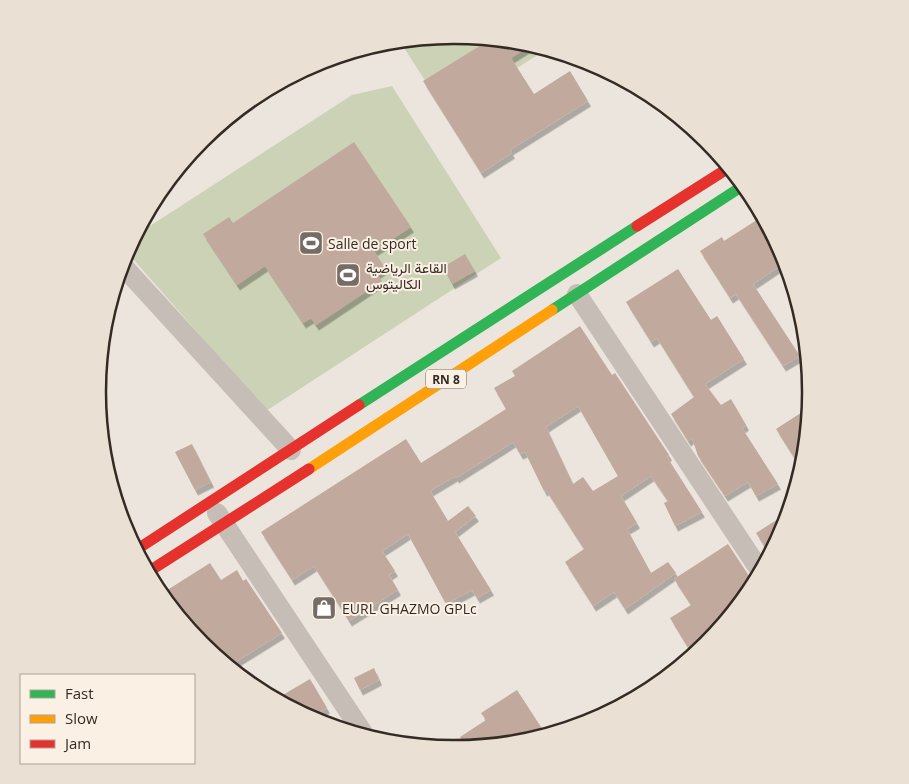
<svg xmlns="http://www.w3.org/2000/svg" width="909" height="784" font-family="'Open Sans',Vazirmatn,sans-serif">
<style>
.green{fill:#ccd2b6}
.building{fill:#c1a99e;fill-rule:evenodd;filter:url(#shadow)}
.lines{fill:none;stroke-linecap:round;stroke-linejoin:round}
.street{stroke:#c5bdb6;stroke-width:20}
.fast{stroke:#30b455;stroke-width:11}
.slow{stroke:#ff9f0a;stroke-width:11}
.jam{stroke:#e5322d;stroke-width:11}
.labels{text-anchor:middle;dominant-baseline:central;stroke-width:4;stroke-linejoin:round;paint-order:stroke}
.shield{fill:#faf0e3;stroke:#70665e;stroke-width:1}
.shield-label{font-size:12px;font-weight:bold;fill:#352b25}
.poi-label{font-size:14px;fill:#352b25;stroke:#faf0e3;text-anchor:start}
.rim{fill:none;stroke:#352b25;stroke-width:2.5}
</style>
<defs>
<filter id="shadow"><feDropShadow dx="3" dy="5.5" stdDeviation="0" flood-color="#0004"/></filter>
</defs>
<rect width="100%" height="100%" fill="#ece5dd"/>
<path class="green" d="M 455,35 L 524,42 L 547,49 L 446,113 L 399,40 Z
M 392,86 L 501,258 L 266,411 L 127,252 L 136,235 L 352,95 Z"/>
<path class="building" d="M 491,39 L 524,42 L 533,44 L 511,58 L 534,94 L 570,71 L 588,101 L 510,150 L 512,153 L 481,173 L 423,81 Z
M 354,142 L 411,227 L 374,251 L 385,268 L 377,274 L 382,281 L 316,325 L 311,318 L 303,323 L 265,266 L 237,285 L 203,234 L 229,217 L 233,223 Z
M 763,216 L 784,256 L 786,262 L 753,284 L 800,356 L 783,366 L 736,294 L 730,298 L 700,251 L 722,237 L 724,241 Z
M 465,254 L 475,271 L 452,284 L 443,267 Z
M 678,269 L 711,320 L 717,316 L 744,359 L 705,384 L 721,405 L 731,399 L 746,425 L 742,428 L 778,484 L 756,496 L 748,482 L 725,496 L 698,456 L 692,438 L 688,441 L 671,414 L 694,397 L 657,338 L 651,342 L 626,302 Z
M 580,326 L 612,375 L 615,373 L 669,455 L 667,457 L 702,512 L 675,526 L 664,503 L 668,501 L 651,476 L 621,496 L 637,523 L 627,529 L 651,573 L 668,562 L 676,573 L 625,609 L 614,592 L 593,606 L 565,562 L 584,549 L 546,490 L 544,491 L 525,452 L 520,454 L 513,442 L 456,478 L 455,476 L 430,491 L 448,521 L 468,506 L 476,516 L 455,532 L 491,590 L 477,598 L 472,590 L 446,604 L 408,534 L 382,551 L 395,571 L 389,575 L 398,590 L 349,621 L 314,566 L 292,580 L 261,532 L 406,439 L 421,463 L 506,409 L 494,388 L 515,376 L 512,371 ZM 578,406 L 618,476 L 593,491 L 583,477 L 573,484 L 546,427 Z
M 810,407 L 805,462 L 802,470 L 776,429 Z
M 192,444 L 211,482 L 195,490 L 175,452 Z
M 789,512 L 784,529 L 770,555 L 756,533 Z
M 728,544 L 751,579 L 755,583 L 751,591 L 707,645 L 693,656 L 670,618 L 691,605 L 674,579 Z
M 210,563 L 221,580 L 237,570 L 243,581 L 246,579 L 282,633 L 229,666 L 202,644 L 161,594 Z
M 374,668 L 379,680 L 360,690 L 354,678 Z
M 310,679 L 327,708 L 311,718 L 276,699 Z
M 517,690 L 541,727 L 517,743 L 467,748 L 460,737 L 486,720 L 481,713 Z"/>
<g class="lines">
<path class="street" d="M 122,265 L 291,450
M 577,294 L 761,572
M 217,513 L 365,736"/>
<path class="fast" d="M 552,310 L 744,185
M 359,405 L 637,226"/>
<path class="slow" d="M 309,469 L 552,310"/>
<path class="jam" d="M 637,226 L 730,167
M 136,550 L 359,405
M 148,572 L 309,469"/>
</g>
<defs>
<symbol id="stadium-square" viewBox="-11 -11 22 22"><rect x="-9" y="-9" width="18" height="18" rx="4" fill="#756c65" stroke="#faf0e3"/><path d="M0-5a6.5 5 0 1 0 0 10a6.5 5 0 1 0 0-10ZM-3.5-1.8h7v3.6h-7Z" fill="#fff"/></symbol>
<symbol id="shop-square" viewBox="-11 -11 22 22"><rect x="-9" y="-9" width="18" height="18" rx="4" fill="#756c65" stroke="#faf0e3"/><path d="M-5-2.5h2.3a2.7 3.5 0 0 1 5.4 0H5L5.5 6h-11ZM-1.5-2.5h3a1.5 2.3 0 0 0-3 0Z" fill="#fff"/></symbol>
</defs>
<g fill-rule="evenodd">
<use href="#stadium-square" x="297" y="229" width="28" height="28"/>
<use href="#stadium-square" x="334" y="261" width="28" height="28"/>
<use href="#shop-square" x="310" y="594" width="28" height="28"/>
</g>
<g class="labels">
<rect class="shield" x="426" y="369.5" width="40" height="19" rx="4"/>
<g class="shield-label">
<text x="446" y="379">RN 8</text>
</g>
<g class="poi-label">
<text x="328" y="243">Salle de sport</text>
<text x="366" y="267">القاعة الرياضية<tspan x="366" dy="16">الكاليتوس</tspan></text>
<text x="342" y="608">EURL GHAZMO GPLc</text>
</g>
</g>
<path d="M0 0H909V784H0ZM106 392a348 348 0 1 1 696 0a348 348 0 1 1-696 0Z" fill="#eae0d4" fill-rule="evenodd"/>
<path class="rim" d="M106 392a348 348 0 1 1 696 0a348 348 0 1 1-696 0Z"/>
<rect x="20" y="674" width="175" height="90" fill="#faf0e3" stroke="#aba197"/>
<rect x="30" y="690" width="25" height="8" fill="#30b455" stroke="#aba197"/>
<text x="65" y="699" font-size="15" fill="#352b25">Fast</text>
<rect x="30" y="715" width="25" height="8" fill="#ff9f0a" stroke="#aba197"/>
<text x="65" y="724" font-size="15" fill="#352b25">Slow</text>
<rect x="30" y="740" width="25" height="8" fill="#e5322d" stroke="#aba197"/>
<text x="65" y="749" font-size="15" fill="#352b25">Jam</text>
</svg>
